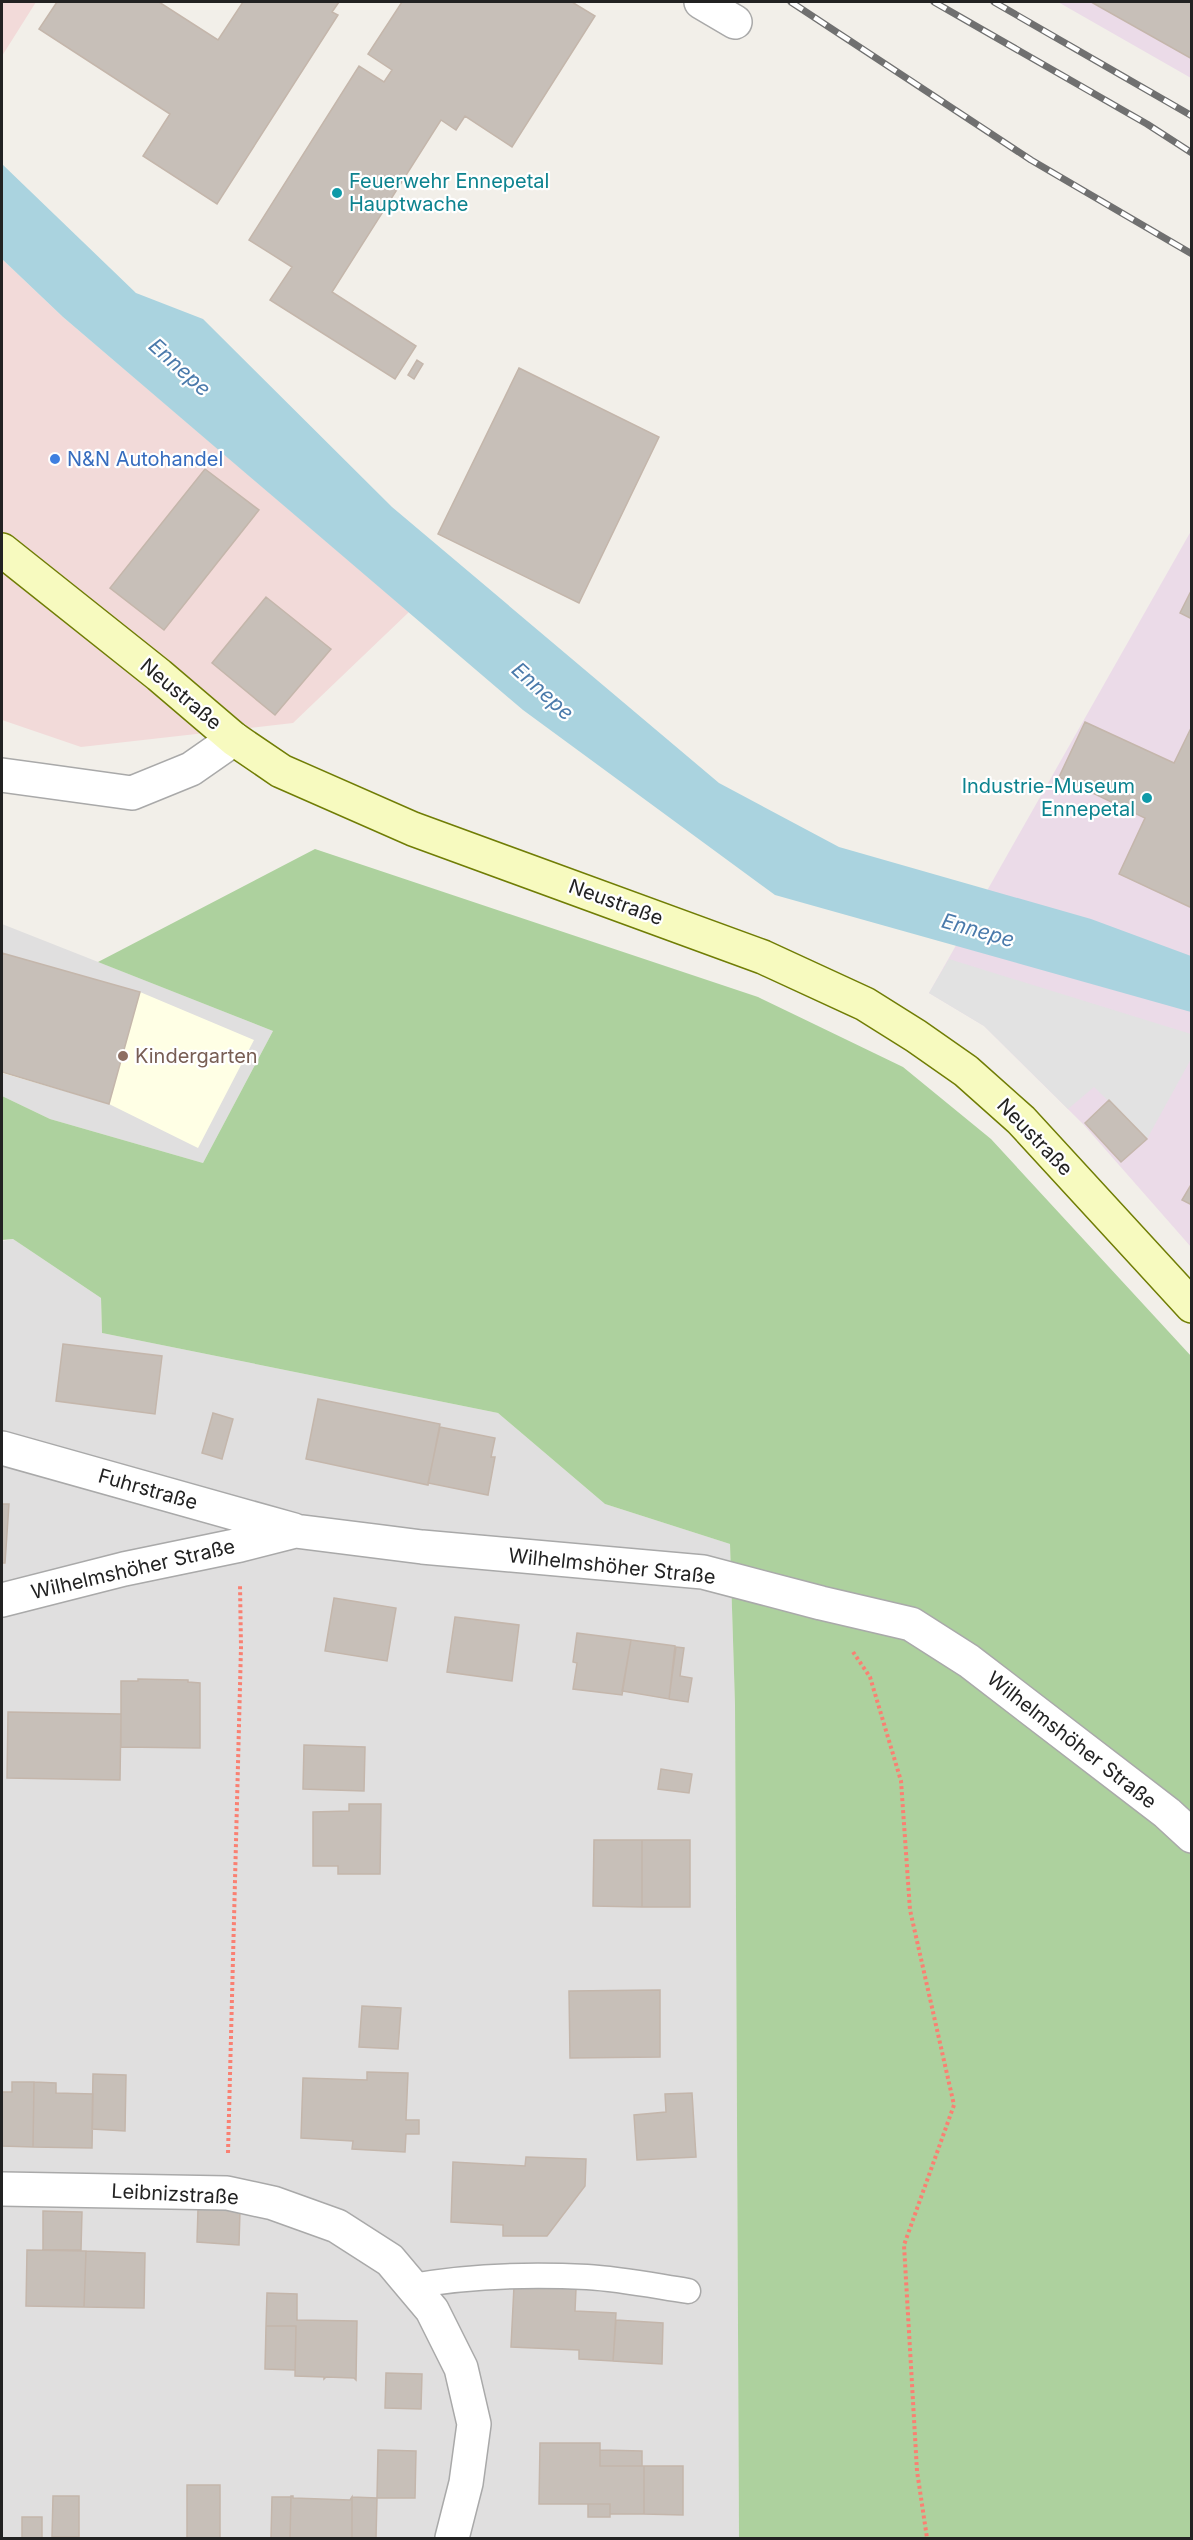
<svg xmlns="http://www.w3.org/2000/svg" width="1193" height="2540" font-family="Inter,sans-serif">
<style>
.residential{fill:#e0dfdf}
.commercial{fill:#f2dad9}
.industrial{fill:#ebdbe8}
.education{fill:#ffffe5}
.forest{fill:#add19e}
.parking{fill:#e2e2e2}
.water{fill:#aad3df}
.building{fill:#c7bfb8;stroke:#c4b6ab;stroke-width:1.5}
.lines{fill:none;stroke-linecap:round;stroke-linejoin:round}
.lane-casing{stroke:#a9a9a9;stroke-width:27}
.street-casing{stroke:#a9a9a9;stroke-width:36}
.secondary-casing{stroke:#707d05;stroke-width:36}
.path{stroke:#fa8072;stroke-width:4;stroke-dasharray:3 3;stroke-linecap:butt}
.lane{stroke:#fff;stroke-width:24}
.street{stroke:#fff;stroke-width:33}
.secondary{stroke:#f7fabf;stroke-width:33}
.rail-casing{stroke:#707070;stroke-width:7}
.rail{stroke:#fff;stroke-width:4.5;stroke-dasharray:14;stroke-linecap:butt}
.culture-dot{fill:#0f9aa8;stroke:#fff;stroke-width:2}
.shop-dot{fill:#3f7fe0;stroke:#fff;stroke-width:2}
.education-dot{fill:#8d6e63;stroke:#fff;stroke-width:2}
.labels{text-anchor:middle;dominant-baseline:central;stroke-width:4.5;stroke-linejoin:round;paint-order:stroke}
.culture-label{font-size:20px;fill:#0d838f;stroke:#fff;text-anchor:start}
.shop-label{font-size:20px;fill:#366cbe;stroke:#fff;text-anchor:start}
.street-label{font-size:20px;fill:#222;stroke:#fff}
.education-label{font-size:20px;fill:#785e54;stroke:#fff;text-anchor:start}
.water-label{font-size:21px;font-style:italic;fill:#4a7aab;stroke:#fff}
</style>
<rect width="100%" height="100%" fill="#f2efe9"/>
<path class="residential" d="M 2,924 L 273,1031 L 203,1163 L 50,1119 L 2,1096 Z
M 13,1239 L 101,1298 L 102,1333 L 498,1413 L 605,1504 L 730,1544 L 735,1705 L 739,2538 L 2,2538 L 2,1241 Z"/>
<path class="commercial" d="M 2,2 L 36,2 L 2,56 Z
M 2,259 L 63,317 L 409,612 L 293,723 L 81,747 L 2,720 Z"/>
<path class="industrial" d="M 1058,2 L 1191,2 L 1191,78 Z
M 1191,531 L 1191,1247 L 1083,1124 L 984,1026 L 929,993 Z"/>
<path class="education" d="M 2,953 L 140,992 L 254,1040 L 198,1148 L 109,1104 L 2,1073 Z"/>
<path class="forest" d="M 315,849 L 758,997 L 903,1067 L 991,1139 L 1191,1356 L 1191,2538 L 739,2538 L 735,1705 L 730,1544 L 605,1504 L 498,1413 L 102,1333 L 101,1298 L 13,1239 L 2,1240 L 2,1096 L 50,1119 L 203,1163 L 273,1031 L 98,962 Z"/>
<path class="parking" d="M 949,959 L 1191,1034 L 1191,1059 L 1147,1139 L 1094,1087 L 1068,1109 L 984,1026 L 929,993 Z"/>
<path class="water" d="M 2,164 L 136,293 L 203,319 L 392,507 L 719,783 L 839,847 L 1091,919 L 1191,956 L 1191,1012 L 775,895 L 523,710 L 63,317 L 2,259 Z"/>
<path class="building" d="M 57,2 L 159,2 L 218,40 L 243,2 L 339,2 L 332,12 L 338,15 L 217,204 L 143,156 L 170,114 L 39,29 Z
M 402,2 L 572,2 L 595,16 L 512,147 L 465,116 L 456,130 L 441,120 L 332,292 L 416,346 L 395,379 L 270,300 L 292,267 L 249,240 L 359,66 L 384,82 L 392,70 L 368,54 Z
M 1091,2 L 1192,2 L 1192,59 Z
M 417,360 L 423,364 L 414,379 L 408,375 Z
M 519,368 L 659,437 L 579,603 L 438,534 Z
M 205,469 L 259,510 L 164,630 L 110,588 Z
M 1192,589 L 1192,619 L 1180,613 Z
M 266,597 L 331,649 L 275,715 L 212,663 Z
M 1085,722 L 1174,763 L 1192,726 L 1192,908 L 1119,874 L 1145,818 L 1059,777 Z
M 2,953 L 140,992 L 109,1104 L 2,1072 Z
M 1109,1100 L 1147,1139 L 1121,1162 L 1085,1123 Z
M 1192,1183 L 1192,1205 L 1182,1200 Z
M 63,1344 L 162,1356 L 155,1414 L 56,1401 Z
M 318,1399 L 440,1424 L 428,1485 L 306,1459 Z
M 213,1413 L 233,1419 L 222,1459 L 202,1453 Z
M 440,1427 L 495,1438 L 491,1457 L 495,1457 L 488,1495 L 428,1483 Z
M 2,1504 L 9,1504 L 5,1563 L 2,1563 Z
M 334,1598 L 396,1608 L 387,1661 L 325,1651 Z
M 455,1617 L 519,1625 L 512,1681 L 447,1672 Z
M 577,1633 L 631,1640 L 622,1695 L 573,1689 L 577,1663 L 573,1662 Z
M 631,1640 L 675,1646 L 669,1699 L 622,1691 Z
M 676,1647 L 684,1648 L 680,1676 L 692,1678 L 688,1702 L 669,1699 Z
M 138,1679 L 188,1680 L 188,1682 L 200,1683 L 200,1748 L 121,1747 L 121,1681 L 138,1681 Z
M 8,1712 L 121,1714 L 120,1780 L 7,1778 Z
M 304,1745 L 365,1747 L 364,1791 L 303,1789 Z
M 661,1769 L 692,1774 L 689,1793 L 658,1789 Z
M 349,1804 L 381,1804 L 380,1874 L 338,1874 L 338,1866 L 313,1866 L 313,1812 L 349,1811 Z
M 594,1840 L 642,1840 L 642,1907 L 593,1906 Z
M 642,1840 L 690,1840 L 690,1907 L 642,1907 Z
M 660,1990 L 660,2057 L 570,2058 L 569,1991 Z
M 362,2006 L 401,2008 L 398,2049 L 359,2047 Z
M 367,2072 L 408,2073 L 406,2120 L 419,2120 L 419,2134 L 406,2134 L 405,2152 L 352,2149 L 353,2141 L 301,2138 L 303,2078 L 367,2080 Z
M 93,2074 L 126,2075 L 125,2131 L 92,2129 Z
M 12,2082 L 34,2082 L 33,2147 L 2,2146 L 2,2092 L 12,2092 Z
M 34,2082 L 56,2083 L 56,2093 L 93,2094 L 92,2148 L 33,2147 Z
M 692,2093 L 696,2157 L 637,2160 L 634,2115 L 666,2112 L 665,2094 Z
M 526,2157 L 586,2159 L 585,2186 L 547,2236 L 503,2236 L 503,2225 L 451,2222 L 453,2162 L 525,2166 Z
M 198,2209 L 240,2210 L 239,2245 L 197,2242 Z
M 43,2211 L 82,2212 L 81,2250 L 43,2250 Z
M 27,2250 L 86,2251 L 84,2307 L 26,2306 Z
M 86,2251 L 145,2253 L 144,2308 L 84,2307 Z
M 514,2286 L 576,2289 L 575,2311 L 616,2313 L 613,2361 L 579,2359 L 579,2350 L 511,2347 Z
M 267,2293 L 297,2294 L 297,2320 L 357,2321 L 356,2380 L 354,2378 L 326,2377 L 324,2379 L 324,2377 L 295,2376 L 296,2326 L 266,2326 Z
M 616,2320 L 663,2323 L 662,2364 L 613,2361 Z
M 266,2326 L 296,2326 L 295,2370 L 265,2369 Z
M 386,2373 L 422,2374 L 421,2409 L 385,2408 Z
M 540,2443 L 600,2443 L 600,2466 L 644,2466 L 644,2514 L 610,2514 L 610,2504 L 539,2504 Z
M 378,2450 L 416,2451 L 415,2498 L 377,2498 Z
M 600,2450 L 642,2451 L 642,2466 L 600,2466 Z
M 644,2466 L 683,2466 L 683,2515 L 644,2514 Z
M 187,2485 L 220,2485 L 220,2538 L 187,2538 Z
M 53,2496 L 79,2496 L 79,2537 L 52,2537 Z
M 291,2496 L 293,2496 L 293,2498 L 350,2500 L 352,2497 L 352,2538 L 290,2538 Z
M 272,2497 L 291,2497 L 290,2538 L 271,2538 Z
M 352,2497 L 377,2498 L 376,2538 L 352,2538 Z
M 588,2504 L 610,2504 L 610,2517 L 588,2517 Z
M 22,2517 L 42,2517 L 42,2538 L 22,2538 Z"/>
<g class="lines">
<defs>
<path id="lane" d="M 412,2286 C 469,2276 529,2274 587,2277 C 621,2279 655,2286 688,2291"/>
<path id="street" d="M 701,2 L 735,22
M 2,775 L 132,793 L 191,769 L 234,739
M 2,1448 L 294,1530
M 2,1600 L 124,1569 L 240,1545 L 295,1531 L 422,1547 L 703,1572 L 821,1603 L 911,1624 L 969,1661 L 1167,1813 L 1192,1836
M 2,2189 L 227,2193 L 273,2203 L 337,2226 L 390,2260 L 432,2310 L 461,2368 L 474,2424 L 466,2483 L 452,2538"/>
<path id="secondary" d="M 2,550 L 159,675 L 234,739 L 281,771 L 413,829 L 763,957 L 865,1004 L 916,1036 L 966,1071 L 1021,1120 L 1192,1306"/>
</defs>
<use href="#lane" class="lane-casing"/>
<use href="#street" class="street-casing"/>
<use href="#secondary" class="secondary-casing"/>
<path class="path" d="M 853,1652 L 870,1677 L 901,1781 L 910,1910 L 954,2105 L 904,2245 L 917,2471 L 927,2538
M 228,2153 L 241,1647 L 240,1585"/>
<use href="#lane" class="lane"/>
<use href="#street" class="street"/>
<use href="#secondary" class="secondary"/>
<defs>
<path id="rail" d="M 791,2 L 1031,160 L 1192,254
M 934,2 L 1147,124 L 1192,153
M 994,2 L 1192,116"/>
</defs>
<use href="#rail" class="rail-casing"/>
<use href="#rail" class="rail"/>
</g>
<g class="culture-dot">
<circle cx="337" cy="193" r="6"/>
<circle cx="1147" cy="798" r="6"/>
</g>
<circle class="shop-dot" cx="55" cy="459" r="6"/>
<circle class="education-dot" cx="123" cy="1056" r="6"/>
<g class="labels">
<g class="culture-label">
<text x="349" y="181">Feuerwehr Ennepetal<tspan x="349" dy="23">Hauptwache</tspan></text>
<text x="1135" y="786" text-anchor="end">Industrie-Museum<tspan x="1135" dy="23">Ennepetal</tspan></text>
</g>
<g class="shop-label">
<text x="67" y="459">N&amp;N Autohandel</text>
</g>
<g class="street-label">
<text transform="translate(181 694) rotate(40)">Neustraße</text>
<text transform="translate(616 902) rotate(20)">Neustraße</text>
<text transform="translate(1035 1137) rotate(46)">Neustraße</text>
<text transform="translate(148 1489) rotate(16)">Fuhrstraße</text>
<text transform="translate(612 1566) rotate(6)">Wilhelmshöher Straße</text>
<text transform="translate(133 1569) rotate(-13)">Wilhelmshöher Straße</text>
<text transform="translate(1072 1740) rotate(38)">Wilhelmshöher Straße</text>
<text transform="translate(175 2194) rotate(3)">Leibnizstraße</text>
</g>
<g class="education-label">
<text x="135" y="1056">Kindergarten</text>
</g>
<g class="water-label">
<text transform="translate(180 367) rotate(42)">Ennepe</text>
<text transform="translate(543 691) rotate(42)">Ennepe</text>
<text transform="translate(978 930) rotate(16)">Ennepe</text>
</g>
</g>
<rect width="1193" height="2540" fill="none" stroke="#222222" stroke-width="6"/>
</svg>
